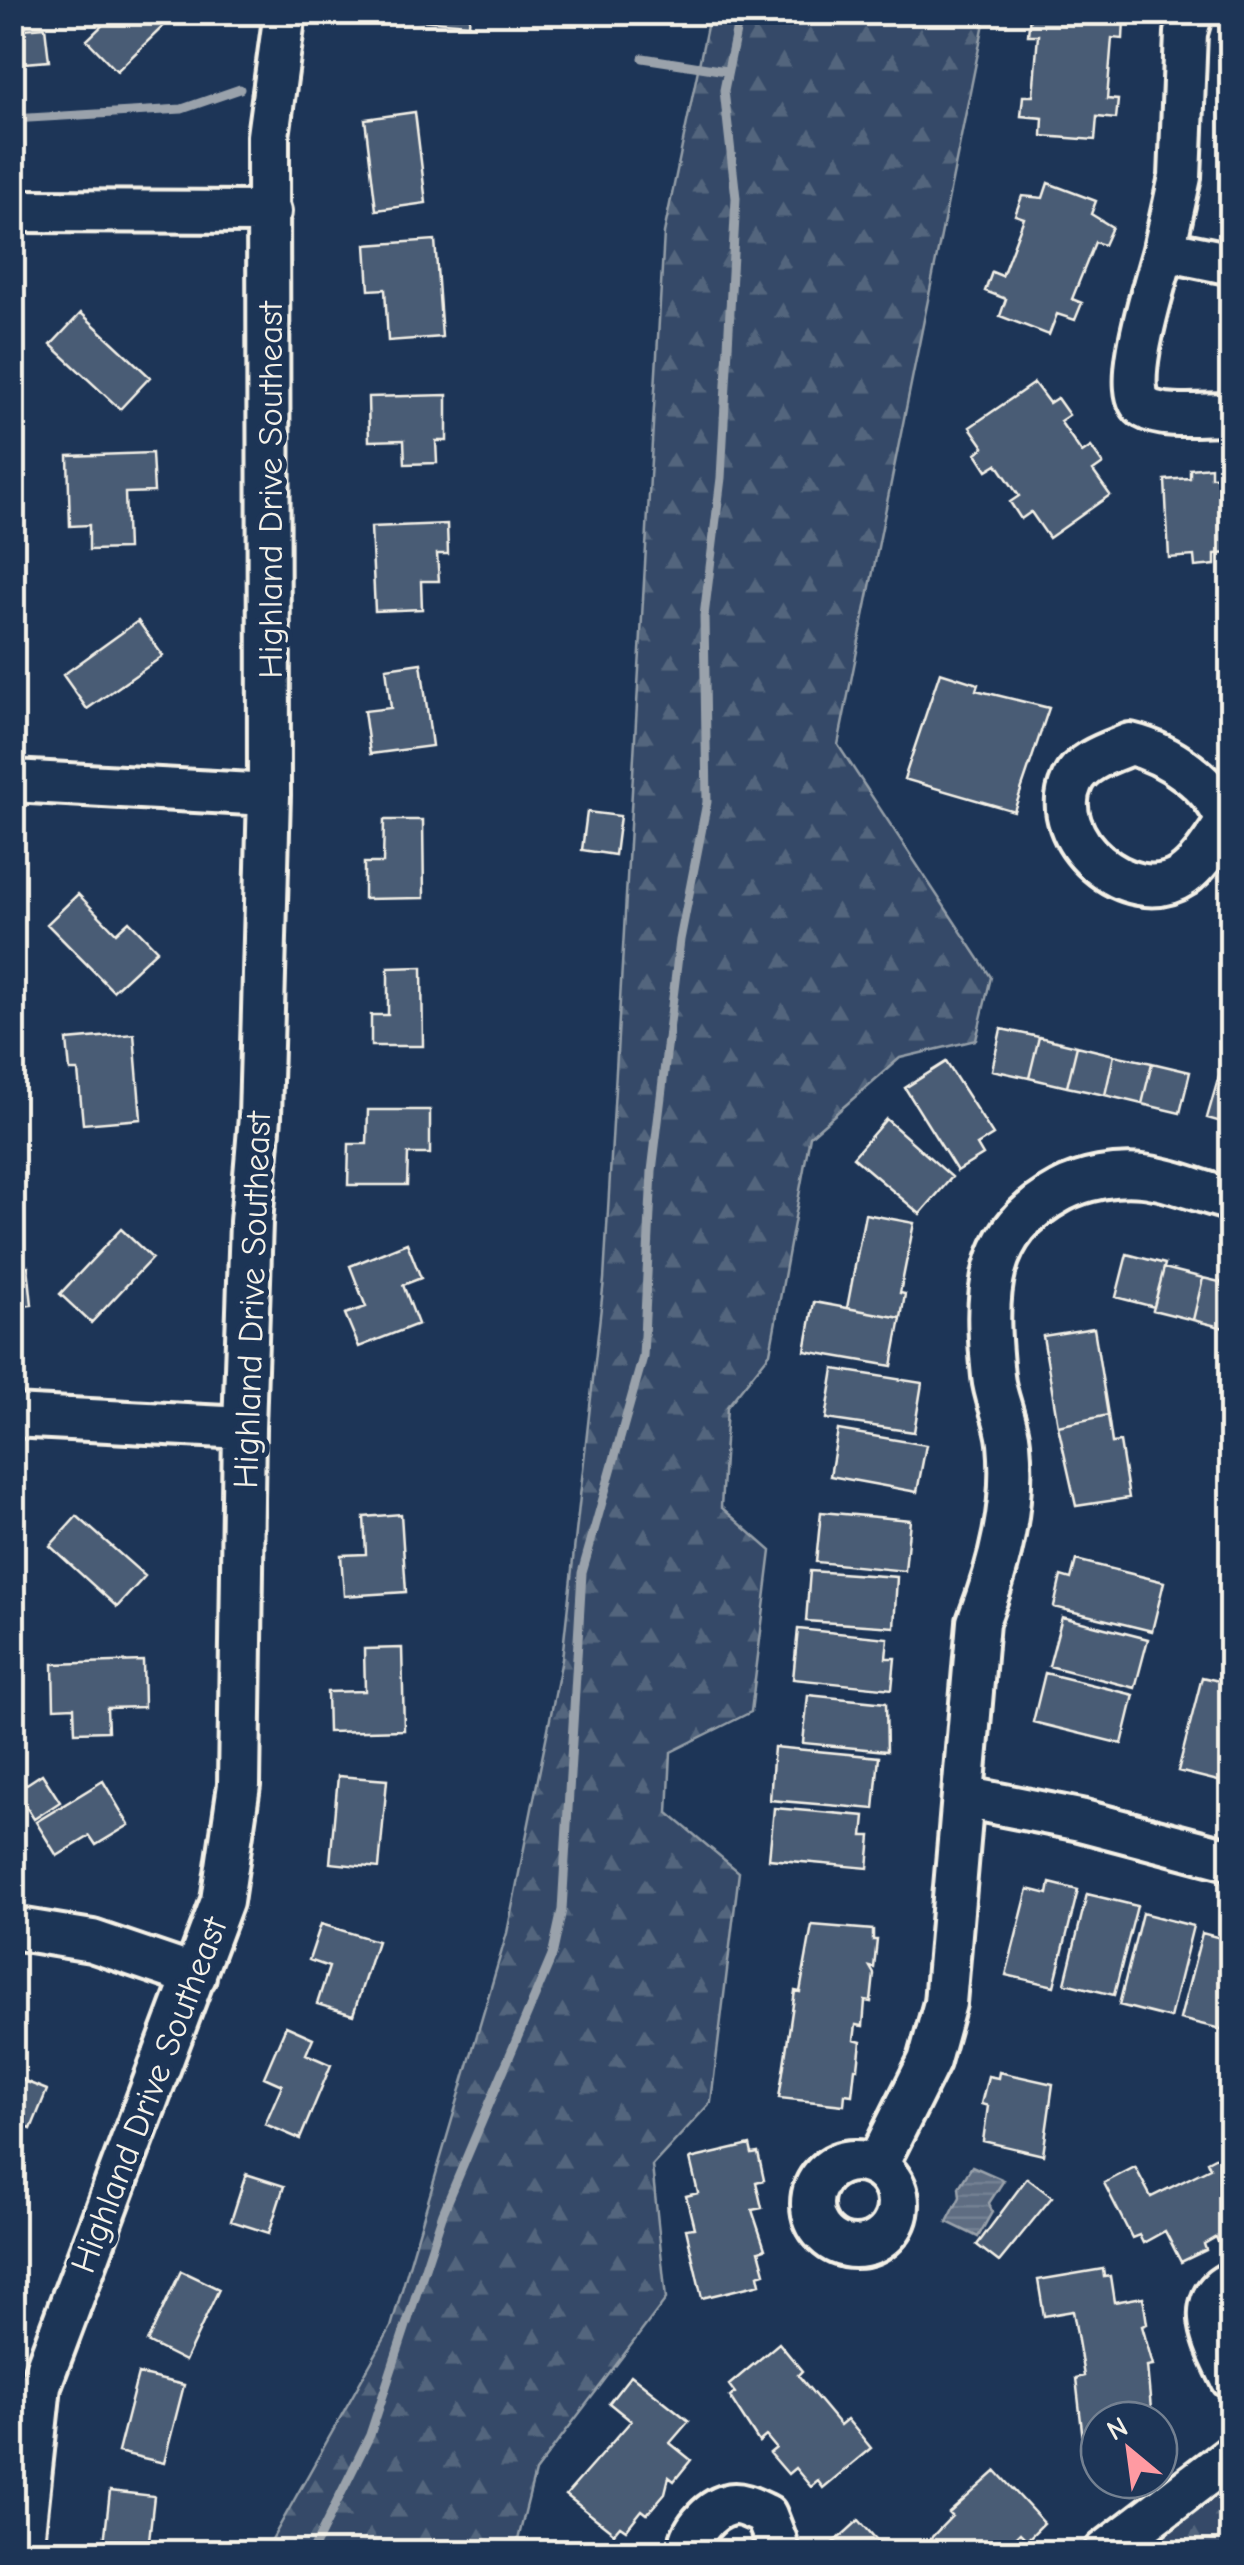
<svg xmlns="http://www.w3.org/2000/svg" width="1244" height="2565" font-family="'Comic Neue',sans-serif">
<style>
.forest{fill:url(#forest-firs);stroke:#949ea8;stroke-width:2.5}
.water{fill:url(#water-rules);stroke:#9aa2ab;stroke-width:2.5}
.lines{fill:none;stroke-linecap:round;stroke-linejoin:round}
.stream{stroke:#9aa2ab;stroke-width:9}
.building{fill:#485b74;stroke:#f4f1e8;stroke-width:2.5}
.minor-casing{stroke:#f4f1e8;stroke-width:48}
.minor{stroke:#1d3557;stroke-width:40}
.labels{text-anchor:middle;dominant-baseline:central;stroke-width:10;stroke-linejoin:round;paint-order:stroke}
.street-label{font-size:35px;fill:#f4f1e8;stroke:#1d3557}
</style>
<defs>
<pattern id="forest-firs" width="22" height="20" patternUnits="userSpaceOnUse" patternTransform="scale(2.5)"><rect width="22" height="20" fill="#354a67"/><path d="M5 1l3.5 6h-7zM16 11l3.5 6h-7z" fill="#53657d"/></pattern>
<pattern id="water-rules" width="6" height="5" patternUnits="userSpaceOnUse" patternTransform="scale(2.5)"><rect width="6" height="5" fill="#5e6d82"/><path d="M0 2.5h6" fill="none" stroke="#768294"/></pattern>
</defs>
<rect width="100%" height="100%" fill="#1d3557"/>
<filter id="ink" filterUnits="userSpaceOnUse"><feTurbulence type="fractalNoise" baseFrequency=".01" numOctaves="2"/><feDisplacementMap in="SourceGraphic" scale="20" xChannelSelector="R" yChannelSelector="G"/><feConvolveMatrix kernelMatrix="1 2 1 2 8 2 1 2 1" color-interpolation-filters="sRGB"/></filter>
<g filter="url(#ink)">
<path class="forest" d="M 710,12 L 986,13 L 838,745 L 991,977 L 976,1040 L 900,1058 L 810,1136 L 770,1353 L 727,1407 L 721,1507 L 771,1551 L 751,1712 L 671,1752 L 668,1813 L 739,1872 L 711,2102 L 652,2166 L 666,2299 L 535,2472 L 515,2552 L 265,2552 L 391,2327 L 507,1933 L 562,1659 L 604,1280 L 664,233 Z
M 1231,2481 L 1231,2552 L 1142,2552 Z"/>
<path class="water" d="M 972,2166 L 1004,2180 L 989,2203 L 992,2212 L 978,2237 L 947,2222 L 960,2197 L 959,2187 Z"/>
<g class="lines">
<path class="stream" d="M 643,58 L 726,71
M 12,119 L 182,109 L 240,89
M 312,2552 L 370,2435 L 443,2213 L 552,1956 L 562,1910 L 582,1573 L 643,1357 L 652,1171 L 680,940 L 707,802 L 704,616 L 721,478 L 736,198 L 724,90 L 740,12"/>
</g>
<path class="building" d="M 103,12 L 178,12 L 117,71 L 87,40 L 109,19 Z
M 407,12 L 470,12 L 469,24 L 407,19 Z
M 1038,12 L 1101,12 L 1124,19 L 1123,39 L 1112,38 L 1107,99 L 1118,100 L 1116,119 L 1097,117 L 1095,140 L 1042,136 L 1043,118 L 1021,116 L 1023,96 L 1033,96 L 1038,35 L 1028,35 L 1030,15 Z
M 45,27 L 49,61 L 12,64 L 12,30 Z
M 415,112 L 426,203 L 376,210 L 365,119 Z
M 1048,183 L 1096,201 L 1091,214 L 1112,227 L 1104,245 L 1095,242 L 1072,299 L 1082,303 L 1075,320 L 1057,314 L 1049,335 L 1000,316 L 1006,299 L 985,291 L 992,272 L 1002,276 L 1024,218 L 1015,215 L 1022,196 L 1043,198 Z
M 435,240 L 442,337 L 388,341 L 385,289 L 369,290 L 366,245 Z
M 81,313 L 150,377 L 120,409 L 51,345 Z
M 1034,383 L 1049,403 L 1057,398 L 1069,415 L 1060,421 L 1082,453 L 1091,447 L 1103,464 L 1093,471 L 1110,495 L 1049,538 L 1031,512 L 1021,519 L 1010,502 L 1019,496 L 997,464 L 987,470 L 976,453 L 984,447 L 970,427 Z
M 447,395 L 447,441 L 436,441 L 437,463 L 405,464 L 404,440 L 369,441 L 368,397 Z
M 152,453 L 154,492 L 125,493 L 127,549 L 89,550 L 89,525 L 70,526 L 68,456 Z
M 1211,467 L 1211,477 L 1232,476 L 1232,553 L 1215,554 L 1215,565 L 1195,567 L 1194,556 L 1169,558 L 1165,480 L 1190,478 L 1190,469 Z
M 447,524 L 448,554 L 437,554 L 439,581 L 421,581 L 422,609 L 375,611 L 371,527 Z
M 138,621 L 163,656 L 87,709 L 63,675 Z
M 421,663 L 432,746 L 370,754 L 364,711 L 391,708 L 386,668 Z
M 940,672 L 978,684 L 976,690 L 1049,708 L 1014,811 L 904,779 Z
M 587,812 L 620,816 L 615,855 L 582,850 Z
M 384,820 L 423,820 L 424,898 L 364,899 L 364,863 L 383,863 Z
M 78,894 L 116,933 L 129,921 L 157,950 L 113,991 L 47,924 Z
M 422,967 L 423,1046 L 371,1046 L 371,1015 L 388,1015 L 388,968 Z
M 1001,1029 L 1039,1037 L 1029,1078 L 992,1070 Z
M 134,1034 L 141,1119 L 83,1124 L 78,1071 L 70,1071 L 67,1040 Z
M 1039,1037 L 1077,1046 L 1067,1087 L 1029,1078 Z
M 1077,1046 L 1114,1055 L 1105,1095 L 1067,1087 Z
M 1114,1055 L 1152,1063 L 1142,1104 L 1105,1095 Z
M 946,1062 L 993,1135 L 977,1145 L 983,1155 L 957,1171 L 905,1088 Z
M 1152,1063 L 1190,1072 L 1180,1113 L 1142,1104 Z
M 1219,1076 L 1232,1080 L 1232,1125 L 1207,1118 Z
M 368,1110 L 430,1110 L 430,1154 L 408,1154 L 407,1185 L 348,1185 L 349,1144 L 367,1144 Z
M 886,1119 L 952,1177 L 920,1214 L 853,1157 Z
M 865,1214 L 914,1223 L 900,1293 L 905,1294 L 901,1318 L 847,1308 Z
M 121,1229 L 152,1258 L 91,1323 L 60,1294 Z
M 407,1243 L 421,1278 L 403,1285 L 418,1324 L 359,1347 L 345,1314 L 366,1307 L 350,1266 Z
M 1127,1254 L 1165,1264 L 1154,1307 L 1116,1297 Z
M 28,1266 L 32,1305 L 12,1307 L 12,1267 Z
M 1164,1268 L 1203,1278 L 1193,1320 L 1153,1310 Z
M 1203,1278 L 1232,1285 L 1232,1330 L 1193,1320 Z
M 814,1302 L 901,1318 L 892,1366 L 805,1351 Z
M 1094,1328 L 1108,1415 L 1058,1426 L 1043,1336 Z
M 834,1369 L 922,1383 L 914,1432 L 826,1419 Z
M 1108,1415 L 1112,1443 L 1120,1442 L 1129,1498 L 1076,1506 L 1058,1426 Z
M 838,1430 L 926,1445 L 917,1492 L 830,1476 Z
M 821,1512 L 910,1520 L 905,1571 L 816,1562 Z
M 401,1514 L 406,1592 L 344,1596 L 341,1555 L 366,1554 L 364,1517 Z
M 77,1516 L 145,1576 L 117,1607 L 50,1546 Z
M 1076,1560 L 1164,1582 L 1152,1631 L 1054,1607 L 1061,1576 L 1071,1579 Z
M 810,1571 L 897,1577 L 894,1627 L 806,1621 Z
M 1062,1617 L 1148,1639 L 1135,1688 L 1049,1666 Z
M 798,1629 L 888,1638 L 886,1658 L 895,1658 L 892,1689 L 793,1679 Z
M 402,1648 L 404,1730 L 328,1732 L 327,1692 L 365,1691 L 364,1649 Z
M 143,1661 L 144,1707 L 107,1708 L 108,1731 L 75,1732 L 74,1707 L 54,1708 L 53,1664 Z
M 1045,1673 L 1134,1695 L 1122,1744 L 1033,1722 Z
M 1202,1677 L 1232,1684 L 1232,1761 L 1226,1783 L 1178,1771 Z
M 808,1695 L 886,1703 L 887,1751 L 803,1743 Z
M 774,1747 L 879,1757 L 874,1809 L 770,1800 Z
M 42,1774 L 60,1802 L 34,1819 L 16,1791 Z
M 338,1776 L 387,1780 L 379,1868 L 330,1863 Z
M 103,1781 L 129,1825 L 96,1845 L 90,1836 L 57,1856 L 36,1822 Z
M 774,1808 L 865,1816 L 863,1836 L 871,1836 L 868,1868 L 769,1859 Z
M 1050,1883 L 1078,1890 L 1054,1986 L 1006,1975 L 1028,1889 L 1048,1894 Z
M 1087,1894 L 1137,1906 L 1114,1995 L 1065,1983 Z
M 1142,1913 L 1193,1926 L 1170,2018 L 1119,2005 Z
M 321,1924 L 377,1941 L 353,2015 L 317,2004 L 329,1967 L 309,1960 Z
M 812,1925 L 873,1930 L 873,1940 L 877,1940 L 874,1968 L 870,1967 L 874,1974 L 871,2002 L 865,2001 L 863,2026 L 856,2025 L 854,2040 L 861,2042 L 858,2068 L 855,2068 L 852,2095 L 845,2094 L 844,2105 L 779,2098 L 795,1991 L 800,1992 Z
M 1226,1930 L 1232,1932 L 1229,2031 L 1180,2019 L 1202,1933 L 1224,1939 Z
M 286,2026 L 313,2038 L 306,2054 L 331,2065 L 300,2139 L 265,2124 L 282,2085 L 264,2077 Z
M 999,2072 L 1053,2084 L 1043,2155 L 983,2141 L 988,2106 L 981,2104 L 988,2076 L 998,2078 Z
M 12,2076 L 47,2090 L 31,2129 L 12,2121 Z
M 750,2145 L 752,2154 L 758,2153 L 764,2180 L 756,2182 L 762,2208 L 752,2210 L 765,2249 L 759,2251 L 765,2273 L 758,2275 L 760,2284 L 702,2298 L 686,2229 L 694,2228 L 686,2196 L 698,2193 L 690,2159 Z
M 1232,2148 L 1232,2238 L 1219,2244 L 1216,2237 L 1204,2244 L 1206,2250 L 1181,2262 L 1165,2231 L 1143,2243 L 1139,2235 L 1132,2238 L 1104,2183 L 1135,2167 L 1151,2197 L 1210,2168 L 1207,2161 Z
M 246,2174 L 284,2186 L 269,2233 L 231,2221 Z
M 1027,2178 L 1052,2197 L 999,2262 L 977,2245 Z
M 1103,2269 L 1104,2277 L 1110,2276 L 1114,2302 L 1143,2297 L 1147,2324 L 1142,2326 L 1153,2365 L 1147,2366 L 1152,2420 L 1099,2420 L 1099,2445 L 1084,2448 L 1076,2378 L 1084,2376 L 1073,2311 L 1044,2316 L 1038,2280 Z
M 181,2271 L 219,2289 L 185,2361 L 147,2342 Z
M 779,2343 L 802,2371 L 798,2375 L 840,2425 L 847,2419 L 871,2448 L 823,2488 L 818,2481 L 811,2487 L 795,2468 L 788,2474 L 770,2453 L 776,2448 L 766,2436 L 759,2442 L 730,2397 L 735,2393 L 729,2385 Z
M 138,2374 L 184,2385 L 164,2463 L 118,2452 Z
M 631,2375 L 689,2421 L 670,2443 L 691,2460 L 674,2481 L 669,2477 L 665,2493 L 647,2514 L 642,2510 L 626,2530 L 620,2526 L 614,2533 L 566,2495 L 631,2421 L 609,2403 Z
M 996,2471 L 1044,2523 L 1027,2540 L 1020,2533 L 1015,2538 L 1020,2542 L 1010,2552 L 942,2552 L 929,2540 L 952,2516 L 949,2513 Z
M 110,2491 L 154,2496 L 149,2540 L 162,2542 L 161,2552 L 103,2552 Z
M 859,2520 L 882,2546 L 875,2552 L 832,2552 L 828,2548 Z"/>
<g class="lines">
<defs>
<path id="minor" d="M 12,211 L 270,212
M 1164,250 L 1180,177 L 1186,33 L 1192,12
M 1232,264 L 1164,250 C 1157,278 1118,393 1145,408 C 1165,420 1208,413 1232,414
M 1130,744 C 1168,753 1213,784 1227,822 C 1214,840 1201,863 1183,876 C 1130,912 1045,837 1072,781 C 1082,760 1111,752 1130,744 Z
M 12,781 L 269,795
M 12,1416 L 244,1428
M 963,1797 L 1080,1820 L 1232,1860
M 12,1928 L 92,1941 L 195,1976
M812 2204a43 43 0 1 1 86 0a43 43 0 1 1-86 0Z
M 877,2165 L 929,2061 L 945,2003 L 978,1622 C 1000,1564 1015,1506 1009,1443 C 1007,1420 995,1398 993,1376 C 985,1295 983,1233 1061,1191 C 1084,1179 1116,1173 1143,1176 C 1172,1179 1203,1193 1232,1200
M 1232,2282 C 1190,2300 1218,2350 1232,2379
M 22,2552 L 40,2385 L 222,1901 L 239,1785 L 244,1428 L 251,1222 L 260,1117 L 269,795 L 268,136 L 285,12
M 690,2552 C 688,2534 709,2510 728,2505 C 740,2501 755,2510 766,2515 L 776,2541 L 774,2552
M 1105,2552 L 1232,2455"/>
</defs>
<use href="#minor" class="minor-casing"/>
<use href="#minor" class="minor"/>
</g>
</g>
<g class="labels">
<g class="street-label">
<text transform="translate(270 490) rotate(-90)">Highland Drive Southeast</text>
<text transform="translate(252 1300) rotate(-88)">Highland Drive Southeast</text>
<text transform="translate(149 2095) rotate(-69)">Highland Drive Southeast</text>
</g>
</g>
<rect width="1244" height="2565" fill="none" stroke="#1d3557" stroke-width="50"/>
<rect x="25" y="25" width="1194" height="2515" fill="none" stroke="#f4f1e8" stroke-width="4" filter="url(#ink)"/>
<g transform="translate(1129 2450) rotate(331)"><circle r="48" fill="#1d3557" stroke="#738091" stroke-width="2.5"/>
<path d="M0-8L18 38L0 25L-18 38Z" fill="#ff9aa2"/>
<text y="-15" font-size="28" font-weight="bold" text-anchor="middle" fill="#f4f1e8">N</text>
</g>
</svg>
